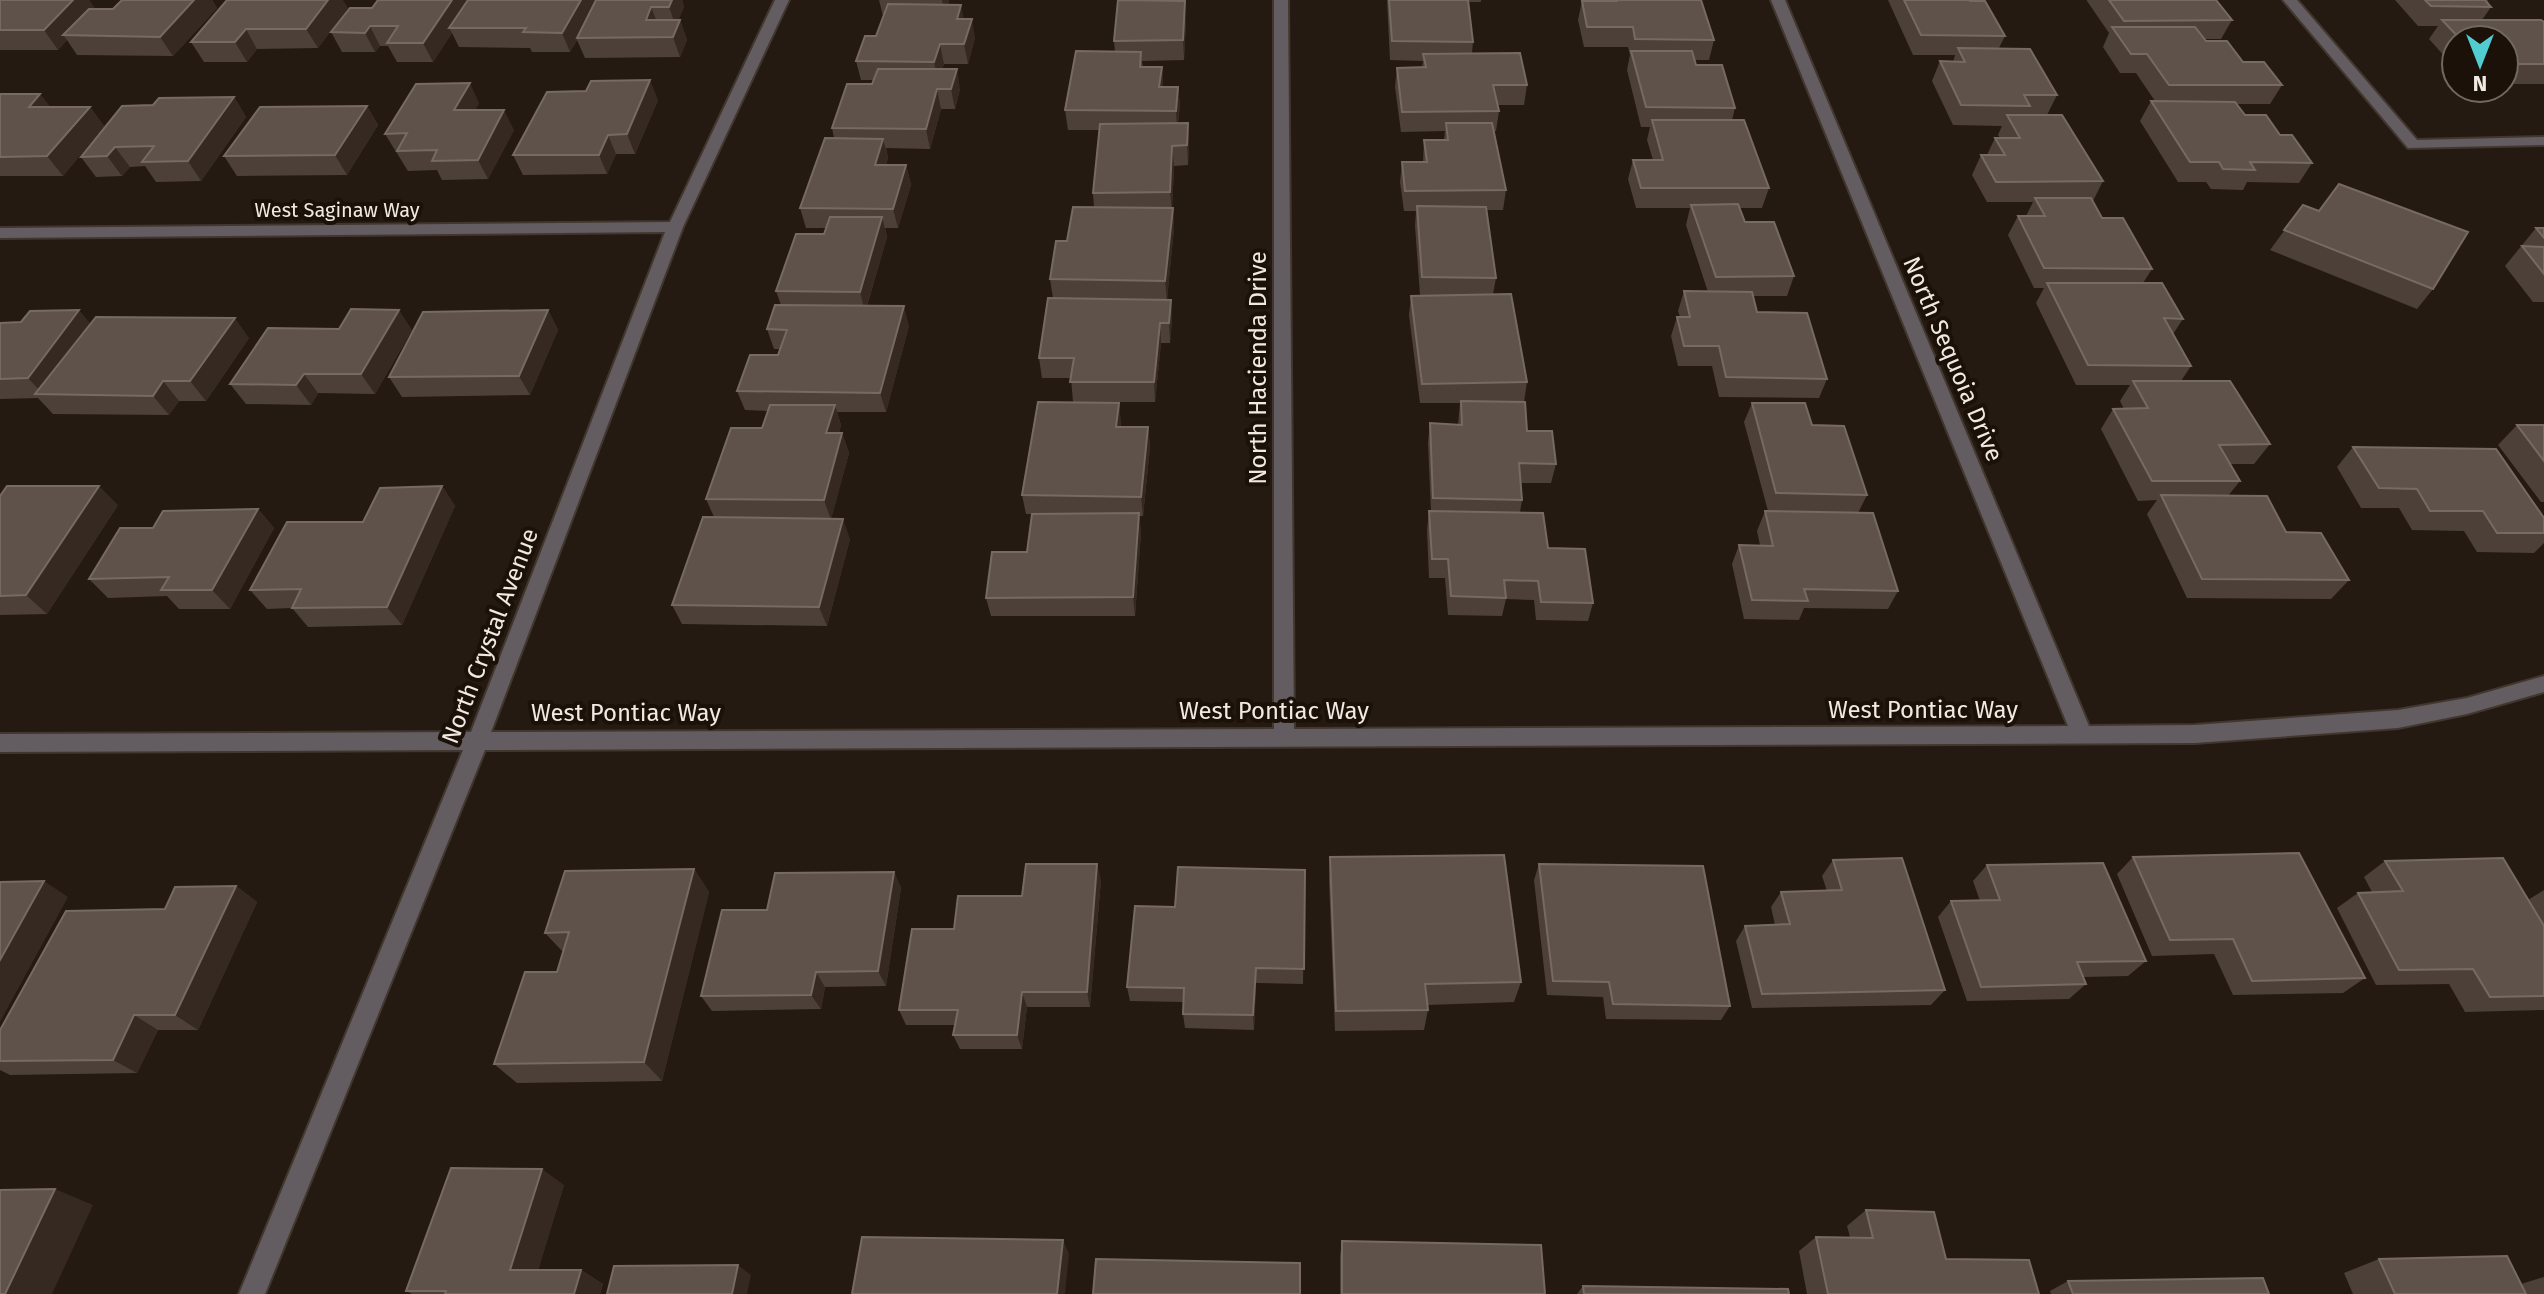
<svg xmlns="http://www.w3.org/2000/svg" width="2544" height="1294" font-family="'Fira Sans',sans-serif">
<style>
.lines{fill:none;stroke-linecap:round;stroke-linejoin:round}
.street-casing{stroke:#42372e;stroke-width:4}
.street{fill:#635c60;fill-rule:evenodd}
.wall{fill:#4d4038}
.shaded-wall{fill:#362921}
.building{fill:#5f524a;stroke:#766a62;stroke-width:2}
.labels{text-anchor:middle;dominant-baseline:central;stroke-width:8;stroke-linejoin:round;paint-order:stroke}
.far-street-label{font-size:20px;fill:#f1eae3;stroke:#1b1108}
.street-label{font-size:24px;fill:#f1eae3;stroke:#1b1108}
</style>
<rect width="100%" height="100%" fill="#251a11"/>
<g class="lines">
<defs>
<path id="street" d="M 775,0 L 789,0 L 683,227 L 491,732 L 1274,729 L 1274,0 L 1288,0 L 1294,729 L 2068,726 L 1771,0 L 1785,0 L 2089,726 L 2195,725 L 2398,710 L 2467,698 L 2544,676 L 2544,692 L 2467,714 L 2398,728 L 2195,743 L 485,750 L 265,1294 L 239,1294 L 463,750 L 0,752 L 0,734 L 471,732 L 665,232 L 0,238 L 0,228 L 670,222 Z
M 2283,0 L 2297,0 L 2417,140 L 2544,137 L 2544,145 L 2408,148 Z"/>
</defs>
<use href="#street" class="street-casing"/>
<use href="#street" class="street"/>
</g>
<path class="wall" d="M 0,0 L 89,0 L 95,9 L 113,9 L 122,0 L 212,0 L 217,8 L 173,56 L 77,55 L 67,40 L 58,50 L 0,50 Z
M 227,0 L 348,8 L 318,48 L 257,49 L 247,62 L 204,62 L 191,42 Z
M 468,0 L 595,0 L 596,1 L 596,0 L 682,0 L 684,7 L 678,20 L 680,20 L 687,40 L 680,57 L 585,58 L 577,40 L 570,52 L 532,52 L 530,48 L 459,47 L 452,33 L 433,62 L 397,62 L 388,46 L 380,46 L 375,52 L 342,52 L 331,32 L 372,8 Z
M 879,0 L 949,0 L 948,5 L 964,19 L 975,38 L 968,64 L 944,64 L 942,69 L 960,89 L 955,109 L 941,109 L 930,149 L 886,148 L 888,158 L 886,165 L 906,165 L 911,185 L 898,228 L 885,228 L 887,237 L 867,306 L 909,326 L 886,412 L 837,412 L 841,425 L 839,433 L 842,433 L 849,453 L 831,519 L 850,539 L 827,626 L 682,624 L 672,605 L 714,517 L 706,499 L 762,428 L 768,411 L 745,410 L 737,391 L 778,355 L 780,349 L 774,349 L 767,329 L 781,305 L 776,291 L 824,234 L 826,228 L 806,228 L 800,208 L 834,138 L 832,128 L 872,84 L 874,80 L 861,80 L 856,61 L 876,36 L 883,16 Z
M 1387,0 L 1481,0 L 1481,2 L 1468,2 L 1473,42 L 1472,53 L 1527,85 L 1524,105 L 1498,105 L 1499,111 L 1496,131 L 1494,131 L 1506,190 L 1503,210 L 1487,210 L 1496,278 L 1493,294 L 1527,382 L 1524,402 L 1527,431 L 1556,464 L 1551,483 L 1521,483 L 1522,500 L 1520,512 L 1593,603 L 1588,621 L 1536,620 L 1534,600 L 1506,599 L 1502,616 L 1448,615 L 1445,578 L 1429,578 L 1427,530 L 1429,511 L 1431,511 L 1428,443 L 1430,423 L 1458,425 L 1460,403 L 1420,403 L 1409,315 L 1411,296 L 1420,295 L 1415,226 L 1416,211 L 1404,211 L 1400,182 L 1402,162 L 1423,162 L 1424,140 L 1444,140 L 1445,131 L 1401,132 L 1395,87 L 1397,68 L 1422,67 L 1423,61 L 1390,60 Z
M 1609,0 L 1701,0 L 1714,40 L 1709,60 L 1695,60 L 1696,65 L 1735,108 L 1732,120 L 1769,188 L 1762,208 L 1740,208 L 1745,222 L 1794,276 L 1787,296 L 1753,296 L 1757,312 L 1827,379 L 1819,398 L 1719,397 L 1712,366 L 1678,366 L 1671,336 L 1677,317 L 1680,317 L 1678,311 L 1684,291 L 1708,292 L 1686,225 L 1690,208 L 1636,208 L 1628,179 L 1633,160 L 1653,160 L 1647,140 L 1650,127 L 1641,127 L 1627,70 L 1630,55 L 1628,47 L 1584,47 L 1578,20 L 1582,1 L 1609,1 Z
M 1888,0 L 1969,0 L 2005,36 L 1999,48 L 2057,95 L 2047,115 L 2103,181 L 2093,201 L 2102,218 L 2152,269 L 2143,283 L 2183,319 L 2173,334 L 2191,366 L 2181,381 L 2270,444 L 2254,464 L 2230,464 L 2240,481 L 2228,496 L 2286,532 L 2349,580 L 2331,599 L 2187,598 L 2147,514 L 2157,500 L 2138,501 L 2101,429 L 2113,409 L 2124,409 L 2120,401 L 2130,385 L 2076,385 L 2036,303 L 2044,288 L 2034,288 L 2008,235 L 2018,216 L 2026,216 L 2033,202 L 1987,202 L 1972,175 L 1981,155 L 1987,155 L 1995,138 L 2000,138 L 1998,135 L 2002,126 L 1953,125 L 1932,81 L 1940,61 L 1953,62 L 1955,55 L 1913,55 Z
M 2087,0 L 2216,0 L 2232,20 L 2221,39 L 2204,39 L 2206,41 L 2282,85 L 2270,104 L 2237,104 L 2245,115 L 2280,135 L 2312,163 L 2299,183 L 2247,182 L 2243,190 L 2211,189 L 2206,182 L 2178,182 L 2140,121 L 2151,101 L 2155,101 L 2136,73 L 2120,73 L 2103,47 L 2109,33 L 2087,1 Z
M 2395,0 L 2488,0 L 2487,2 L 2491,7 L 2482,20 L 2544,22 L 2544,84 L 2504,84 L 2504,40 L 2456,40 L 2456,69 L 2429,39 L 2438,26 L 2418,26 Z
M 1163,2 L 1186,21 L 1184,60 L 1142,61 L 1143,67 L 1162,67 L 1163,87 L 1178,87 L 1180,106 L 1178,123 L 1188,123 L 1189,143 L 1188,165 L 1174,166 L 1172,208 L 1173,208 L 1174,228 L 1167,299 L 1171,300 L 1172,319 L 1170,343 L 1161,343 L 1155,402 L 1073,402 L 1071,378 L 1042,378 L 1039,358 L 1053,298 L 1050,279 L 1067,241 L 1094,207 L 1093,193 L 1099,130 L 1068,130 L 1065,110 L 1115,52 L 1114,41 Z
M 0,94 L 40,94 L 50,107 L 90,107 L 104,126 L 63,176 L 0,176 Z
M 234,97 L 246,117 L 201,181 L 156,182 L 145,166 L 130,167 L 122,176 L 96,177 L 81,157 L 153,105 Z
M 658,100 L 635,154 L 616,154 L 607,174 L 523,175 L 513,155 Z
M 479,103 L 475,110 L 514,130 L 488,179 L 442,180 L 437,170 L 408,171 L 385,134 Z
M 367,106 L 378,125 L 347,175 L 237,176 L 224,156 Z
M 2303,205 L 2433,289 L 2417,309 L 2270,250 Z
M 2536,228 L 2544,228 L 2544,302 L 2533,302 L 2505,266 Z
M 548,310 L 558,330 L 530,395 L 402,397 L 389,377 Z
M 0,323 L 90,324 L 249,338 L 206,401 L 179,401 L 169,415 L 53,414 L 38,398 L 0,399 Z
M 412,330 L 375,394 L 318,393 L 311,405 L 246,404 L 230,384 Z
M 1119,403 L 1121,427 L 1148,427 L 1150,447 L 1143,516 L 1139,516 L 1141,532 L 1135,616 L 991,616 L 986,598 L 1027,552 L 1032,514 L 1026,514 L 1022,495 Z
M 1752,403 L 1812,425 L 1867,495 L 1858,513 L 1898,591 L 1888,609 L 1804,608 L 1799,620 L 1744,619 L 1732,564 L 1739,545 L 1760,545 L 1757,531 L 1765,511 L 1768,511 L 1744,422 Z
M 2517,425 L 2544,425 L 2544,502 L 2541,502 L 2498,445 Z
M 2353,447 L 2544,518 L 2544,543 L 2534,553 L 2477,552 L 2464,531 L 2412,530 L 2399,508 L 2361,508 L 2337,467 Z
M 442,486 L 455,506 L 402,625 L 308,627 L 292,608 L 267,609 L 250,590 L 363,522 Z
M 0,496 L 118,505 L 47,614 L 0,615 Z
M 258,509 L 274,528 L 230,609 L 179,609 L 167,596 L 108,598 L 89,579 L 153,528 Z
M 1330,857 L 1521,982 L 1514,1002 L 1427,1005 L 1428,1010 L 1424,1030 L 1335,1031 L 1329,880 Z
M 2133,857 L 2365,978 L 2343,993 L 2233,995 L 2214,954 L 2152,956 L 2117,874 Z
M 1833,860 L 1945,990 L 1931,1005 L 1752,1008 L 1736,941 L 1745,926 L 1775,925 L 1771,907 L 1781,892 L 1827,891 L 1822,876 Z
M 2385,861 L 2528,900 L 2544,890 L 2544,1010 L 2465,1012 L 2449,984 L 2376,985 L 2337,908 L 2358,893 L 2372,892 L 2364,877 Z
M 1539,864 L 1730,1006 L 1721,1020 L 1606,1019 L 1603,997 L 1547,995 L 1534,880 Z
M 1987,865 L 2146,961 L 2128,976 L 2083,977 L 2086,984 L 2069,999 L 1967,1001 L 1938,917 L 1951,901 L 1980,901 L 1973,881 Z
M 694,869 L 709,892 L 662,1081 L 517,1083 L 494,1064 L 557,972 L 563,952 L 545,933 Z
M 1305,870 L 1303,984 L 1256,983 L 1254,1030 L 1185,1028 L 1183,1014 L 1183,1002 L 1130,1001 L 1127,987 L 1175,907 Z
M 894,872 L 901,888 L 886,986 L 825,987 L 821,1009 L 712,1011 L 701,996 L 767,910 Z
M 1101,880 L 1090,1007 L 1027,1007 L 1022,1049 L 960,1049 L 953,1035 L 955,1025 L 906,1025 L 899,1010 L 954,929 L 1022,896 Z
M 236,886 L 257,902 L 198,1030 L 158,1030 L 137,1073 L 10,1075 L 0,1070 L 0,1030 L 165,909 Z
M 564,1185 L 538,1270 L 581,1270 L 603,1284 L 600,1294 L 412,1294 L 406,1291 Z
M 1866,1210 L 1946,1259 L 2039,1294 L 1807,1294 L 1799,1251 L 1816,1237 L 1850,1237 L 1847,1226 Z
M 1342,1241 L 1545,1294 L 1340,1294 L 1340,1256 Z
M 2379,1259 L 2521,1284 L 2544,1277 L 2544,1294 L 2353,1294 L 2344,1273 Z
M 2068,1281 L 2269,1294 L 2051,1294 L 2050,1291 Z
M 1583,1286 L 1789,1294 L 1577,1294 Z"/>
<path class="shaded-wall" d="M 73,0 L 89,0 L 96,10 L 63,35 L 67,40 L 58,50 L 44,30 Z
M 194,0 L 212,0 L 217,8 L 173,56 L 160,37 Z
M 328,0 L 343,0 L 348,8 L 318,48 L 306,29 Z
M 452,0 L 467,0 L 449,28 L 452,33 L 433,62 L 423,43 Z
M 581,0 L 595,0 L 597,4 L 570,52 L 562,33 Z
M 672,0 L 682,0 L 684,7 L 676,27 L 669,7 Z
M 942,0 L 949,0 L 945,15 Z
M 1185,1 L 1186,21 L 1184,60 L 1183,40 Z
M 961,5 L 965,24 L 957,19 Z
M 651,7 L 659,27 L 646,20 Z
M 972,19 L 975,38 L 968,64 L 964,44 Z
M 680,20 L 687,40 L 680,57 L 673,37 Z
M 370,26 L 380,46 L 375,52 L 365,33 Z
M 246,29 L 257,49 L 247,62 L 235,42 Z
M 940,44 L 944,64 L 938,81 L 934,62 Z
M 1162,67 L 1163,87 L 1159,87 Z
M 957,69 L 960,89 L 955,109 L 951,89 Z
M 650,80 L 658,100 L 635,154 L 627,134 Z
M 470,83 L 479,103 L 464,130 L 454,110 Z
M 1178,87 L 1180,106 L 1177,131 L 1176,111 Z
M 937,89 L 941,109 L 930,149 L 926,129 Z
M 40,94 L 55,114 L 29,107 Z
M 234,97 L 246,117 L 201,181 L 188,161 Z
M 367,106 L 378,125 L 347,175 L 335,155 Z
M 90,107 L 104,126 L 63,176 L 47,156 Z
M 504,110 L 514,130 L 488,179 L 478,160 Z
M 1188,123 L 1189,143 L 1188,165 L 1187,145 Z
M 608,135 L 616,154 L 607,174 L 599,155 Z
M 883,139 L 888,158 L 880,185 L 875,165 Z
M 1172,146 L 1174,166 L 1172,212 L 1170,192 Z
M 115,147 L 130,167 L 122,176 L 107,156 Z
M 906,165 L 911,185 L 898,228 L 893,209 Z
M 1173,208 L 1174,228 L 1167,300 L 1165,281 Z
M 882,217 L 887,237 L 865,312 L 860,292 Z
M 1171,300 L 1172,319 L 1170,343 L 1169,323 Z
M 904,306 L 909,326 L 886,412 L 880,393 Z
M 79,310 L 96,330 L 43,394 L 28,378 Z
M 399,310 L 412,330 L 375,394 L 361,374 Z
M 548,310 L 558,330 L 530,395 L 519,376 Z
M 235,318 L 249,338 L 206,401 L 190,381 Z
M 1160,323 L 1161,343 L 1155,402 L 1154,382 Z
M 304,374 L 318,393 L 311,405 L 296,385 Z
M 163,381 L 179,401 L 169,415 L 153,396 Z
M 1119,403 L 1121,423 L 1118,446 L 1116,427 Z
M 835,405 L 841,425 L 833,453 L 826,433 Z
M 1148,427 L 1150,447 L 1143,516 L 1141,497 Z
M 842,433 L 849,453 L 831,520 L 824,500 Z
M 99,486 L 118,505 L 47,614 L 26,595 Z
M 442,486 L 455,506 L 402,625 L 387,607 Z
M 258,509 L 274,528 L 230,609 L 212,590 Z
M 1139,513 L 1141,532 L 1135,616 L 1133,597 Z
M 843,519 L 850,539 L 827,626 L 819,607 Z
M 1097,864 L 1101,880 L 1090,1007 L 1087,992 Z
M 694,869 L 709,892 L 662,1081 L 644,1062 Z
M 894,872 L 901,888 L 886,986 L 878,971 Z
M 44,881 L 68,897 L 0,1022 L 0,960 Z
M 236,886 L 257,902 L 198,1030 L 175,1015 Z
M 1256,968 L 1256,983 L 1254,1030 L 1253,1015 Z
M 816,972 L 825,987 L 821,1009 L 811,995 Z
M 1022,992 L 1027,1007 L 1022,1049 L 1017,1035 Z
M 134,1015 L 158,1030 L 137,1073 L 113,1060 Z
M 542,1169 L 564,1185 L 534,1284 L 510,1270 Z
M 55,1189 L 93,1205 L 52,1294 L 5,1294 Z
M 1063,1240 L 1069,1254 L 1065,1294 L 1057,1294 Z
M 738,1265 L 751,1275 L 747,1294 L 732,1294 Z
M 581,1270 L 603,1284 L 600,1294 L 574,1294 Z"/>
<path class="building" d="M 0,0 L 73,0 L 44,30 L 0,30 Z
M 122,0 L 194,0 L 160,37 L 63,35 L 89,9 L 113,9 Z
M 227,0 L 328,0 L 306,29 L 246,29 L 235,42 L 191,42 Z
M 378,0 L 452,0 L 423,43 L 387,43 L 398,26 L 370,26 L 365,33 L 331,32 L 350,8 L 372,8 Z
M 468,0 L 581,0 L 562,33 L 523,32 L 526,28 L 449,28 Z
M 596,0 L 672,0 L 669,7 L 651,7 L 646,20 L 680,20 L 673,37 L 577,38 Z
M 1118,0 L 1185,1 L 1183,40 L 1114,41 Z
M 1389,0 L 1468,0 L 1473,42 L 1392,41 Z
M 1615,0 L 1701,0 L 1714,40 L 1635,39 L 1633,27 L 1587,27 L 1582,1 L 1616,1 Z
M 1904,0 L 1969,0 L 1970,1 L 1985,1 L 2005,36 L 1921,35 Z
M 2109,0 L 2216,0 L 2232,20 L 2124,21 Z
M 2425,0 L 2485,0 L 2491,7 L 2431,6 Z
M 888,4 L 961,5 L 957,19 L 972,19 L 964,44 L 940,44 L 934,62 L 856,61 L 865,36 L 876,36 Z
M 2442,20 L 2541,20 L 2544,22 L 2544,64 L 2504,64 L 2504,40 L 2461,40 Z
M 2112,27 L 2195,27 L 2206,41 L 2227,41 L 2243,62 L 2264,62 L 2282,85 L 2169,85 L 2147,54 L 2131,54 Z
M 1958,48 L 2030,49 L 2057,95 L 2024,95 L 2030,106 L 1961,105 L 1940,61 L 1965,62 Z
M 1076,51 L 1141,52 L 1140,67 L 1162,67 L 1159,87 L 1178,87 L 1176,111 L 1065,110 Z
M 1631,51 L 1692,51 L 1696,65 L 1722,65 L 1735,108 L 1646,107 Z
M 1520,53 L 1527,85 L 1493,85 L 1499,111 L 1402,112 L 1397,68 L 1426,67 L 1423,54 Z
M 878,69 L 957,69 L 951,89 L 937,89 L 926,129 L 832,128 L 847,84 L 872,84 Z
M 650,80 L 627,134 L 608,135 L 599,155 L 513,155 L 547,92 L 586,91 L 591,81 Z
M 470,83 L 454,110 L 504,110 L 478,160 L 432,161 L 437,150 L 397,151 L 407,133 L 385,134 L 416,84 Z
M 0,94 L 40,94 L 29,107 L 90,107 L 47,156 L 0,157 Z
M 234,97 L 188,161 L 142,162 L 154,146 L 115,147 L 107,156 L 81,157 L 122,106 L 153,105 L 159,98 Z
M 2151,101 L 2235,102 L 2245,115 L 2266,115 L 2280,135 L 2292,135 L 2312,163 L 2250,162 L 2255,170 L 2223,169 L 2219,162 L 2190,162 Z
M 367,106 L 335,155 L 224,156 L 260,107 Z
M 2007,115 L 2062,115 L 2103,181 L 1996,182 L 1981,155 L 2005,155 L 1995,138 L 2020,138 Z
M 1652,120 L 1744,120 L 1769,188 L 1641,188 L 1633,160 L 1663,160 Z
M 1188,123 L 1187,145 L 1172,146 L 1170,192 L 1093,193 L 1100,124 Z
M 1446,123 L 1492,123 L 1506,190 L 1405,191 L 1402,162 L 1427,162 L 1424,140 L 1448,140 Z
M 825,138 L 883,139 L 875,165 L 906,165 L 893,209 L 800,208 Z
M 2339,184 L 2468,232 L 2433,289 L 2284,230 L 2303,205 L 2319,211 Z
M 2035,198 L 2091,198 L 2102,218 L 2123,218 L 2152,269 L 2044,268 L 2018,216 L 2045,216 Z
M 1738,204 L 1745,222 L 1774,222 L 1794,276 L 1716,277 L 1691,205 Z
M 1417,206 L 1486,207 L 1496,278 L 1422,277 Z
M 1073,207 L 1173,208 L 1165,281 L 1050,279 L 1056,241 L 1067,241 Z
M 830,217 L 882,217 L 860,292 L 776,291 L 796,234 L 824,234 Z
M 2536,228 L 2544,228 L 2544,238 Z
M 2522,246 L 2544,247 L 2544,274 Z
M 2047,283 L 2162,283 L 2183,319 L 2164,318 L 2191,366 L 2088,365 Z
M 1684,291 L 1752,292 L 1757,312 L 1807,313 L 1827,379 L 1726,377 L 1719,346 L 1684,346 L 1677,317 L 1690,317 Z
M 1511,294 L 1527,382 L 1422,384 L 1411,296 Z
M 1048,298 L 1171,300 L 1169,323 L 1160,323 L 1154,382 L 1070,382 L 1074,358 L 1039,358 Z
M 775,305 L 904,306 L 880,393 L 737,391 L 750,355 L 778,355 L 787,330 L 767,329 Z
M 351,309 L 399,310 L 361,374 L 304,374 L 296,385 L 230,384 L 268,328 L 339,329 Z
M 79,310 L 28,378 L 0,379 L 0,323 L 21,322 L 30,311 Z
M 548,310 L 519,376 L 389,377 L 423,312 Z
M 96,317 L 235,318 L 190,381 L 163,381 L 153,396 L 35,394 Z
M 2133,381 L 2230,381 L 2270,444 L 2219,445 L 2240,481 L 2152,481 L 2113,409 L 2148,408 Z
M 1461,401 L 1525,402 L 1527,431 L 1552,431 L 1556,464 L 1519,463 L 1522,500 L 1433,498 L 1430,423 L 1462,425 Z
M 1038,402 L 1119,403 L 1116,427 L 1148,427 L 1141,497 L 1022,495 Z
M 1752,403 L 1805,403 L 1812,425 L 1844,426 L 1867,495 L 1776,493 Z
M 770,405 L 835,405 L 826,433 L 842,433 L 824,500 L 706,499 L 731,428 L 762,428 Z
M 2517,425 L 2544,425 L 2544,461 Z
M 2353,447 L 2496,449 L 2544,518 L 2544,533 L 2497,533 L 2483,511 L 2430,511 L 2417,489 L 2379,488 Z
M 7,486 L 99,486 L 26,595 L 0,596 L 0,496 Z
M 442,486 L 387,607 L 292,608 L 301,589 L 250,590 L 287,522 L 363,522 L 380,488 Z
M 2161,495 L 2267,496 L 2286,532 L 2321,533 L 2349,580 L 2202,579 Z
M 258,509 L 212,590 L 161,590 L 169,577 L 89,579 L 120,528 L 153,528 L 163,511 Z
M 1429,511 L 1543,513 L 1548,548 L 1585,549 L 1593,603 L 1541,602 L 1538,581 L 1504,580 L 1506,598 L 1451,596 L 1448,559 L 1432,559 Z
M 1765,511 L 1873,513 L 1898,591 L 1804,589 L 1808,601 L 1752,600 L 1739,545 L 1773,546 Z
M 1139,513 L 1133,597 L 986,598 L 992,552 L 1027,552 L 1032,514 Z
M 703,517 L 843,519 L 819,607 L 672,605 Z
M 2299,853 L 2365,978 L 2252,981 L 2233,939 L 2170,940 L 2133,857 Z
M 1504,855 L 1521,982 L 1425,984 L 1428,1010 L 1336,1011 L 1330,857 Z
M 1902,858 L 1945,990 L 1762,994 L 1745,926 L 1790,924 L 1781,892 L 1842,890 L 1833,860 Z
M 2503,858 L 2544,926 L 2544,996 L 2490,997 L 2473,969 L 2399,970 L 2358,893 L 2403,891 L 2385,861 Z
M 2103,863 L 2146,961 L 2077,962 L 2086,984 L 1981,987 L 1951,901 L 2000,900 L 1987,865 Z
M 1026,864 L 1097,864 L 1087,992 L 1022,992 L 1017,1035 L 953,1035 L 958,1010 L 899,1010 L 912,929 L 954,929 L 958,896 L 1022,896 Z
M 1539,864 L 1703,866 L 1730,1006 L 1613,1004 L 1609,982 L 1553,981 Z
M 1178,867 L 1305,870 L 1304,969 L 1256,968 L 1253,1015 L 1183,1014 L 1184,988 L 1127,987 L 1135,906 L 1175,907 Z
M 694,869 L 644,1062 L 494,1064 L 525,972 L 557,972 L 569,932 L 545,933 L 565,871 Z
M 894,872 L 878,971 L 816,972 L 811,995 L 701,996 L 722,910 L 767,910 L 775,873 Z
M 44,881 L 0,960 L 0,882 Z
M 236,886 L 175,1015 L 134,1015 L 113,1060 L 0,1061 L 0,1030 L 66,911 L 165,909 L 175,887 Z
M 451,1168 L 542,1169 L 510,1270 L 581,1270 L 574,1294 L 445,1294 L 446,1291 L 406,1291 Z
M 55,1189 L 5,1294 L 0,1294 L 0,1190 Z
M 1866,1210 L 1934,1212 L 1946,1259 L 2029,1260 L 2039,1294 L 1828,1294 L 1816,1237 L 1873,1238 Z
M 862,1237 L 1063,1240 L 1057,1294 L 852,1294 Z
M 1342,1241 L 1541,1245 L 1545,1294 L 1342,1294 Z
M 2507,1256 L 2526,1294 L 2395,1294 L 2379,1259 Z
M 1096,1259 L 1300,1263 L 1300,1294 L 1093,1294 Z
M 738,1265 L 732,1294 L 607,1294 L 614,1266 Z
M 2263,1278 L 2269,1294 L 2073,1294 L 2068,1281 Z
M 1583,1286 L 1788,1289 L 1789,1294 L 1584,1294 Z"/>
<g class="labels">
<g class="far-street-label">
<text x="337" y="210">West Saginaw Way</text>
</g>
<g class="street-label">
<text transform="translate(1953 359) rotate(67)">North Sequoia Drive</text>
<text transform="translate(1258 368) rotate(-90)">North Hacienda Drive</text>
<text transform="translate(490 636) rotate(-69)">North Crystal Avenue</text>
<text x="1923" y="710">West Pontiac Way</text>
<text x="1274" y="711">West Pontiac Way</text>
<text x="626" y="713">West Pontiac Way</text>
</g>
</g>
<g transform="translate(2480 64) rotate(180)"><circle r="38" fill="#1b1108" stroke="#716860" stroke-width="2"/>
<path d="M0-6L14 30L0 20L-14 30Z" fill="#51ccd1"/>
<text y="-12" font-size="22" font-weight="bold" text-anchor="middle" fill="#f1eae3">N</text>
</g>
</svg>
